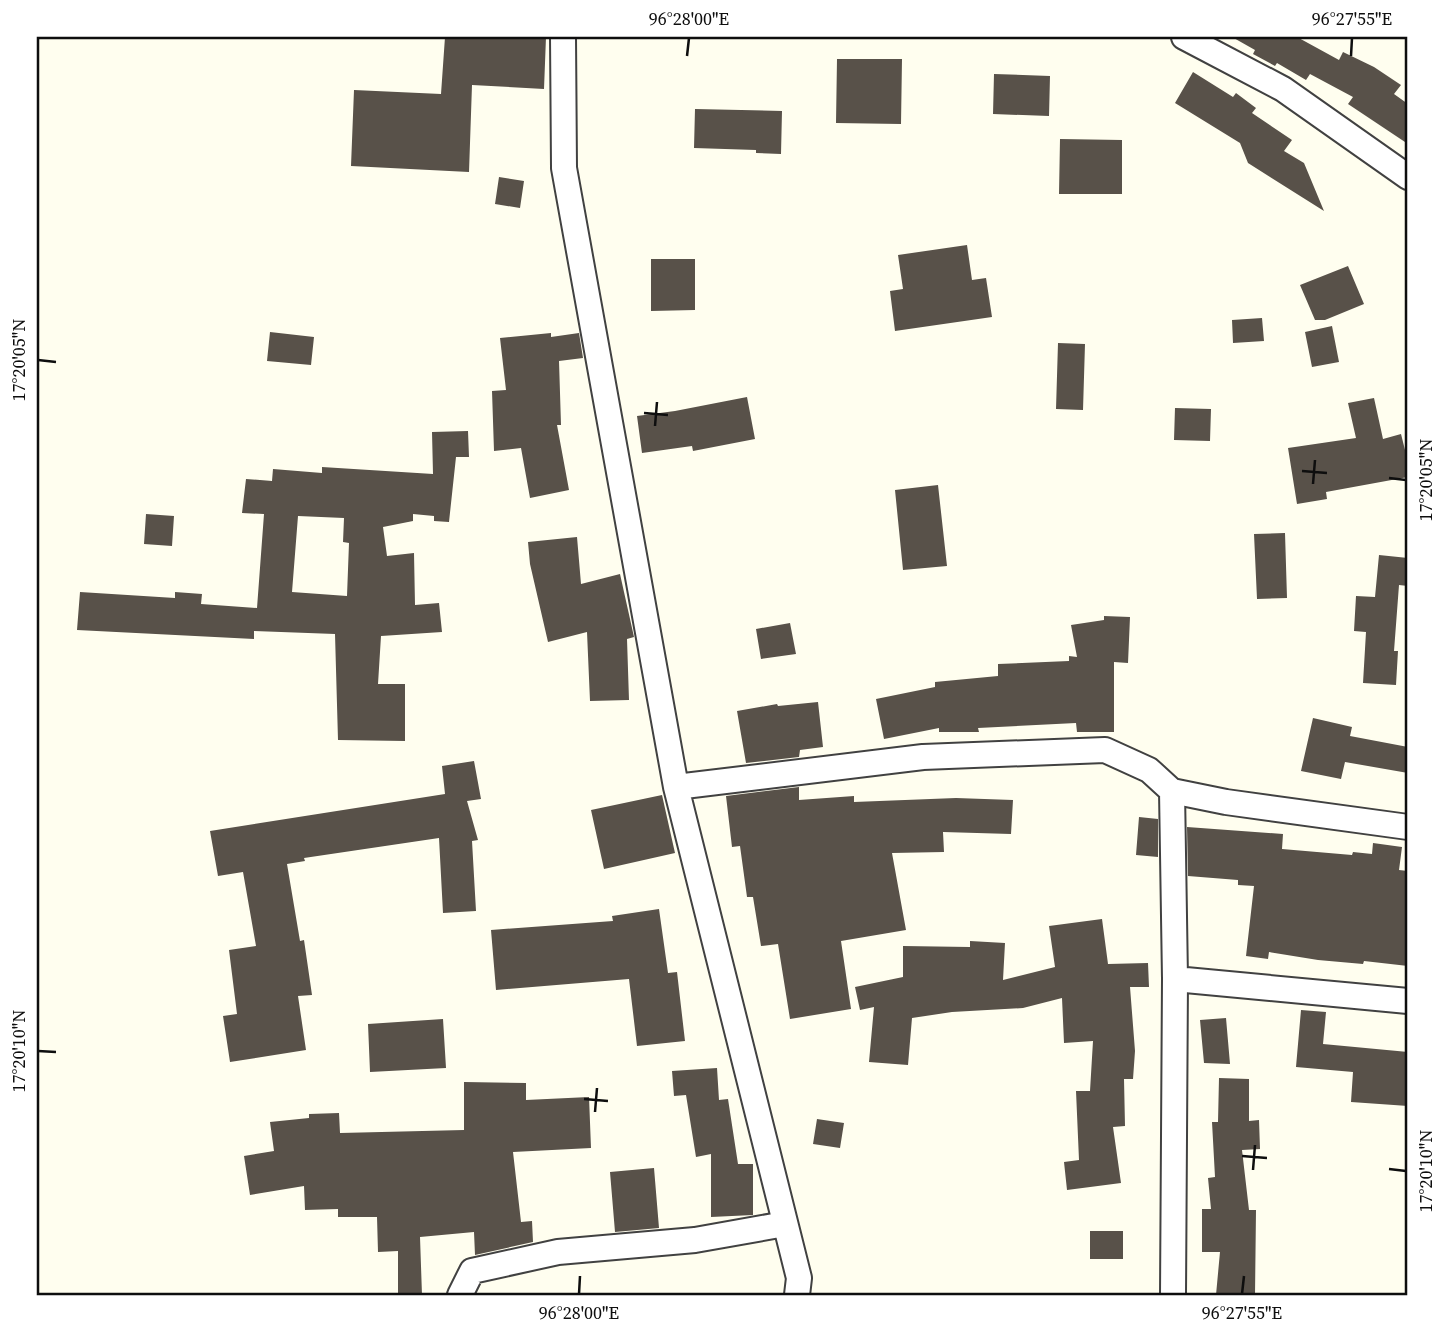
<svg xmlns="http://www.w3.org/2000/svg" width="1445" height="1332" font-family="'Source Serif 4',serif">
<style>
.building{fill:#585149;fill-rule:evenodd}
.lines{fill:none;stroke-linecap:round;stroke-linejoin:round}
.minor-casing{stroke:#414141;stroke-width:28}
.minor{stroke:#fff;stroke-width:24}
.ticks{fill:none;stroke:#0e0e0e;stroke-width:2.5}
.neatline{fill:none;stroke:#0e0e0e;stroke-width:2.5}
.ticks-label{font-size:18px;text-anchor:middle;fill:#0e0e0e}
</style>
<rect width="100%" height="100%" fill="#fffeef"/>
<path class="building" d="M 445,37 L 546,37 L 544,89 L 472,85 L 469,172 L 351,166 L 354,90 L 441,94 Z
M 1232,37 L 1297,37 L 1339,60 L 1343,52 L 1374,67 L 1401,85 L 1394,94 L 1408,104 L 1408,144 L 1348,104 L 1353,97 L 1310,74 L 1306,80 L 1277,63 L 1275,66 L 1253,54 L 1255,50 Z
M 837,59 L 902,59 L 901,124 L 836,123 Z
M 1193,72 L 1233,97 L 1236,93 L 1256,108 L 1252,113 L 1292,140 L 1284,151 L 1304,163 L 1324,211 L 1248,163 L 1240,143 L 1175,103 Z
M 994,74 L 1050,76 L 1049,116 L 993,114 Z
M 695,109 L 782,111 L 781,154 L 756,153 L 756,150 L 694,148 Z
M 1060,139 L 1122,140 L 1122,194 L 1059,194 Z
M 499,177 L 524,181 L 520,208 L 495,204 Z
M 967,245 L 972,280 L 986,278 L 992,317 L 895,331 L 890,291 L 903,289 L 898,255 Z
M 651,259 L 695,259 L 695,310 L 651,311 Z
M 1348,266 L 1364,304 L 1325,320 L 1315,320 L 1300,285 Z
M 1262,318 L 1264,341 L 1233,343 L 1232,320 Z
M 1332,326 L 1339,362 L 1312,367 L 1305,332 Z
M 270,332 L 314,337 L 311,365 L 267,361 Z
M 551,333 L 551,337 L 579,333 L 583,358 L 559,361 L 561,425 L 557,425 L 569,490 L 530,498 L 521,448 L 494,451 L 492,391 L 506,390 L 500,338 Z
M 1058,343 L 1085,344 L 1083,410 L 1056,409 Z
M 747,397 L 755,439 L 693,451 L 692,446 L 642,453 L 637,416 L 675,411 Z
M 1374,398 L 1383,439 L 1401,434 L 1408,462 L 1408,477 L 1326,492 L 1327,499 L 1297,504 L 1288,448 L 1356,438 L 1348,403 Z
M 1175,408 L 1211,409 L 1210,441 L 1174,440 Z
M 468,431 L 469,457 L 456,457 L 449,522 L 434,521 L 434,516 L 413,514 L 413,521 L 383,527 L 387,556 L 414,553 L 415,605 L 439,603 L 442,632 L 381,636 L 378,684 L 405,684 L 405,741 L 338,740 L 335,634 L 254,631 L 254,639 L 77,630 L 80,592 L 175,598 L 175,592 L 202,594 L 201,604 L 257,608 L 264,514 L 242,513 L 246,479 L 272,481 L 273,469 L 322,473 L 322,467 L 433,474 L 432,432 ZM 298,516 L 344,518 L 343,542 L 349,543 L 347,596 L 292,592 Z
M 938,485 L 947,566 L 903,570 L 895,490 Z
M 146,514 L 174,516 L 172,546 L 144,544 Z
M 1285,533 L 1287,598 L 1257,599 L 1254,534 Z
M 577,537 L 581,584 L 620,574 L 634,637 L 627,639 L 629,700 L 590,701 L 587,632 L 548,642 L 530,564 L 528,542 Z
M 1379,555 L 1408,558 L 1408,586 L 1399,585 L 1394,651 L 1398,651 L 1396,685 L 1363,683 L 1366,632 L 1354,631 L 1356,596 L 1375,597 Z
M 1104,616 L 1130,617 L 1128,663 L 1114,662 L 1114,732 L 1077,732 L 1076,723 L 978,728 L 979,732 L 939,732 L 939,728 L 884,739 L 876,699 L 935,687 L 935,682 L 998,676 L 998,664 L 1069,661 L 1069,656 L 1077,657 L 1071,625 L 1104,620 Z
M 790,623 L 796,654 L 761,659 L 756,629 Z
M 818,702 L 823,747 L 800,750 L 799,757 L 746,763 L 737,711 L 777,704 L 778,706 Z
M 1313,718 L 1352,727 L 1350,736 L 1408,747 L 1408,773 L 1345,762 L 1341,779 L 1301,771 Z
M 474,761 L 481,799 L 467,801 L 478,840 L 472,841 L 476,911 L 443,913 L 439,838 L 304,858 L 305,861 L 287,864 L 300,941 L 304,940 L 312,995 L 298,996 L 306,1050 L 230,1062 L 223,1016 L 237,1014 L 229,950 L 256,946 L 243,872 L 218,876 L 210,831 L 445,794 L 442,766 Z
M 799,787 L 799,800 L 854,796 L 854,802 L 956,798 L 1013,800 L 1011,834 L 943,832 L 944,852 L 892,853 L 906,930 L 841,941 L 851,1009 L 790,1019 L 778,944 L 761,946 L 753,897 L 747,897 L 740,846 L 732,847 L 726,796 Z
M 662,795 L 675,853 L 604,869 L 591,810 Z
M 1139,817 L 1158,819 L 1158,857 L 1136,855 Z
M 1187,827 L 1283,834 L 1282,849 L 1352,855 L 1353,852 L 1372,854 L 1373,843 L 1402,847 L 1399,870 L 1408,871 L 1408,966 L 1364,961 L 1363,964 L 1318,960 L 1269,952 L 1268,959 L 1246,956 L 1254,886 L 1238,885 L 1238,880 L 1188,876 Z
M 659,909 L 668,973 L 677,972 L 685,1041 L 637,1046 L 629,979 L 496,990 L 491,930 L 613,921 L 612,916 Z
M 1102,919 L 1108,964 L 1148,963 L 1149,987 L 1130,987 L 1135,1051 L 1133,1079 L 1124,1079 L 1125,1126 L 1113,1127 L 1121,1183 L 1067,1190 L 1064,1162 L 1079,1160 L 1076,1091 L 1090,1091 L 1093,1041 L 1064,1043 L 1062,998 L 1023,1008 L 952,1012 L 912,1018 L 908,1065 L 869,1062 L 874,1007 L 860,1010 L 855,987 L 903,977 L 903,946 L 970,947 L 970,941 L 1005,943 L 1003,980 L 1055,967 L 1049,926 Z
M 1301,1010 L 1326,1012 L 1323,1044 L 1408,1052 L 1408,1106 L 1351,1102 L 1353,1072 L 1296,1067 Z
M 1226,1018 L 1230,1064 L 1204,1063 L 1200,1020 Z
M 443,1019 L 446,1068 L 370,1072 L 368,1024 Z
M 717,1068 L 719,1100 L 728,1099 L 738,1164 L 753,1164 L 753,1215 L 711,1217 L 711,1154 L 696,1157 L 686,1095 L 674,1096 L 672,1071 Z
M 1219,1078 L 1249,1079 L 1249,1121 L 1259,1120 L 1260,1149 L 1242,1150 L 1249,1210 L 1256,1210 L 1255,1295 L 1216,1295 L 1220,1252 L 1202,1252 L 1202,1209 L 1211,1209 L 1208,1178 L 1215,1177 L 1212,1122 L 1218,1122 Z
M 464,1082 L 526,1083 L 526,1100 L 589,1097 L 591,1148 L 513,1152 L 521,1222 L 532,1221 L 533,1242 L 475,1255 L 474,1232 L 420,1237 L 422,1295 L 398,1295 L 398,1251 L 378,1252 L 377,1217 L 338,1217 L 338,1209 L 305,1210 L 304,1186 L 250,1195 L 244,1156 L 274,1151 L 270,1122 L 309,1118 L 309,1114 L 339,1113 L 340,1133 L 464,1130 Z
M 817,1119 L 844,1123 L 840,1148 L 813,1144 Z
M 654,1168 L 659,1228 L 615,1232 L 610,1172 Z
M 1090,1231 L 1123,1231 L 1123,1259 L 1090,1259 Z"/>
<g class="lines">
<defs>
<path id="minor" d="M 563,37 L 564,168 L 676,787 L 799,1278 L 797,1295
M 1184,37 L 1283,89 L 1408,177
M 676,787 L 923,757 L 1105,750 L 1149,770 L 1172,791 L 1226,802 L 1408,827
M 1172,791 L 1175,979 L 1173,1295
M 1175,979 L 1408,1001
M 460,1295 L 472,1271 L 558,1252 L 695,1240 L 785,1224"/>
</defs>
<use href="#minor" class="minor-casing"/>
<use href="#minor" class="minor"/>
</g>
<path class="ticks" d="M 687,56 L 689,38M 1351,56 L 1352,38M 38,360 L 56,362M 644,413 L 668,415M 655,426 L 657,402M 1302,471 L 1327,473M 1389,478 L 1406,480M 1313,484 L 1315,460M 38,1051 L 56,1052M 584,1099 L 608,1101M 595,1112 L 597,1088M 1242,1156 L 1267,1158M 1389,1169 L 1406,1171M 1253,1170 L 1255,1145M 579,1294 L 580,1276M 1242,1294 L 1244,1276"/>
<rect width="1445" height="1332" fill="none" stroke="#ffffff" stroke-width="77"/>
<rect x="38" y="38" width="1368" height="1256" class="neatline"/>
<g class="ticks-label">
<text x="689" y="25">96°28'00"E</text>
<text x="1352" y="25">96°27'55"E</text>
<text transform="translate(19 360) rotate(-90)" y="6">17°20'05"N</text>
<text transform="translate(1426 480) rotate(-90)" y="6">17°20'05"N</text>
<text transform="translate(19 1051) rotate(-90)" y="6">17°20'10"N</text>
<text transform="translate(1426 1171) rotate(-90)" y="6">17°20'10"N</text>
<text x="579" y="1319">96°28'00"E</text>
<text x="1242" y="1319">96°27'55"E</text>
</g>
</svg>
